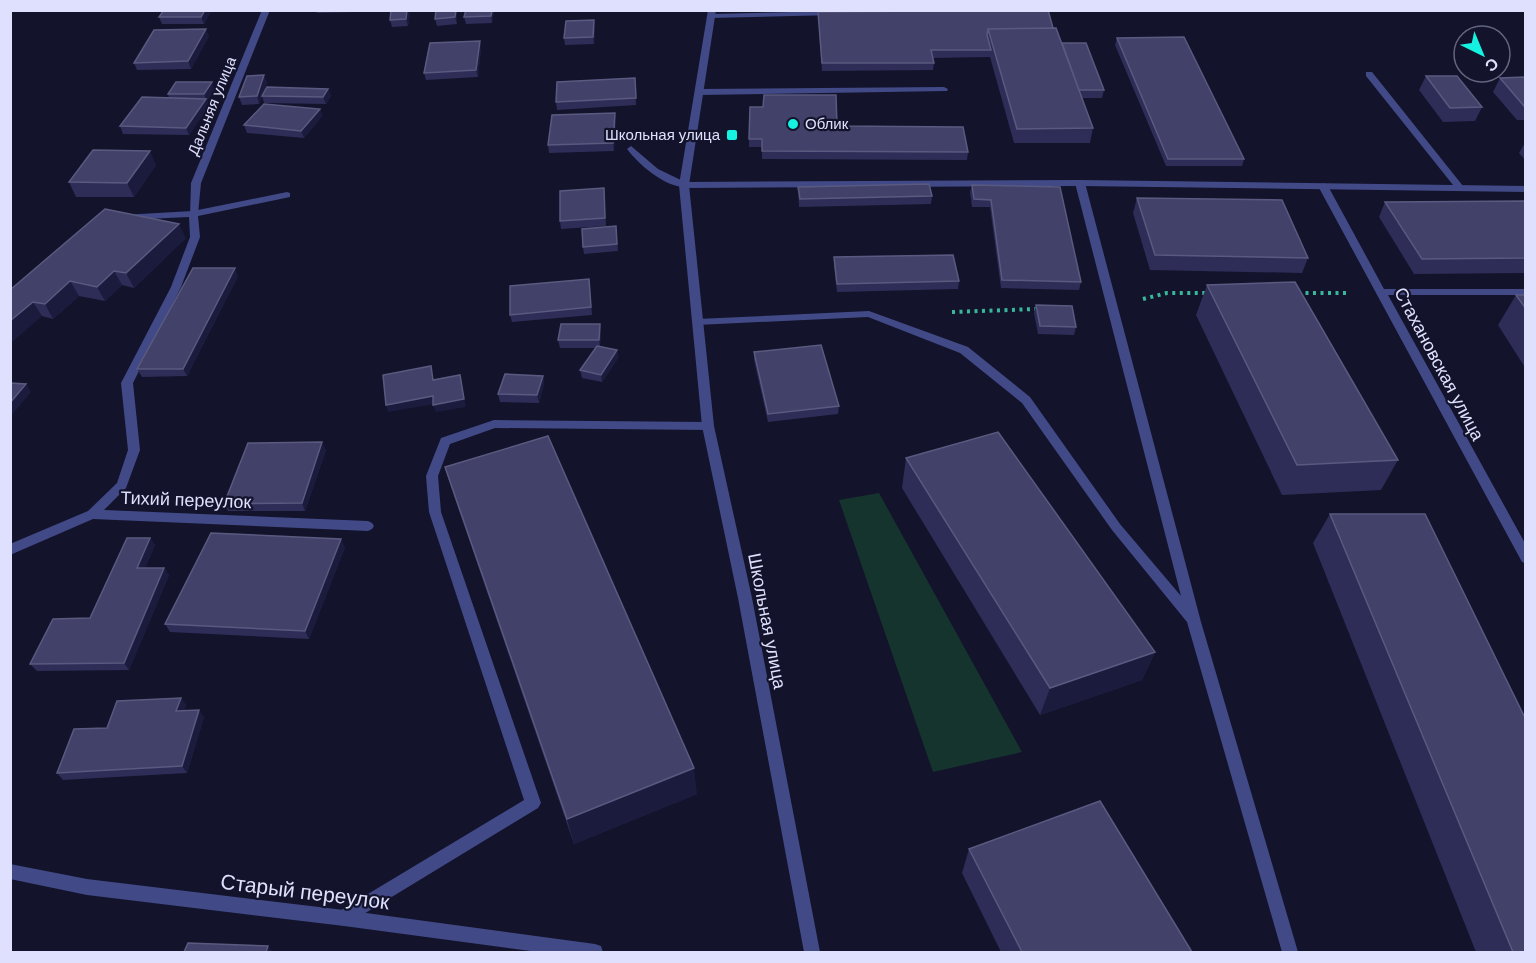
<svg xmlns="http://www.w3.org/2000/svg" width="1536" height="963" font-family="'DM Sans',sans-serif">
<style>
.green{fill:#16342e}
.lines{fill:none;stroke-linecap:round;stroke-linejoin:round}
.path{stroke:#38b79a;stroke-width:4;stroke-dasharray:3 4.5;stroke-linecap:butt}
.service{fill:#414a87;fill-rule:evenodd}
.minor{fill:#414a87;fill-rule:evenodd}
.tertiary{fill:#414a87;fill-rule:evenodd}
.wall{fill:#2e2d57}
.shaded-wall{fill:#1b1b3e}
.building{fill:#414169;stroke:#5a5a80;stroke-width:1.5}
.poi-dot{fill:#16f2e2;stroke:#13132b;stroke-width:2}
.labels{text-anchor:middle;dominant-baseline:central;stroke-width:4.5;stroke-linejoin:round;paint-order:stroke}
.far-street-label{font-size:15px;fill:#dee0fd;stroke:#13132b}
.far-poi-label{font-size:15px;fill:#dee0fd;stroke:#13132b;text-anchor:start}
.street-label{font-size:18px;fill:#dee0fd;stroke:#13132b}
.near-street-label{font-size:21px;fill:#dee0fd;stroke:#13132b}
</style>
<rect width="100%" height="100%" fill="#13132b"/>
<path class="green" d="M 879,493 L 1022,752 L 933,772 L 839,500 Z"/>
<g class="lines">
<path class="path" d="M 1298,293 L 1348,293
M 1143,299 L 1167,293 L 1207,293
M 952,312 L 1037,309"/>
<path class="service" d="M 857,10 L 913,10 L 910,12 L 860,14 L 857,14 Z
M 833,11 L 837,13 L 836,15 L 711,18 L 707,16 L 711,14 Z
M 1366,72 L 1372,72 L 1463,186 L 1463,190 L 1457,190 L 1366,76 Z
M 944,87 L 948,89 L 947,91 L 699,95 L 695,92 L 699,89 Z
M 631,146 L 658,169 L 687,183 L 687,187 C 667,189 638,164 627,149 Z
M 1080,180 L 1085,183 L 1201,622 L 1298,952 L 1282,952 L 1187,622 L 1112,530 L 1022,403 L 960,353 L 868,317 L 697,325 L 692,322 L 697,319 L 869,311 L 968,347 L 1030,397 L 1120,524 L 1181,596 L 1075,183 Z
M 1323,183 L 1328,186 L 1384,289 L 1526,289 L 1526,295 L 1388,295 L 1526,545 L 1526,563 L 1522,562 L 1318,186 Z
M 287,192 L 290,193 L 290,197 L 198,216 L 200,237 L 181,287 L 133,383 L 140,450 L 126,488 L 104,510 L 368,521 L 372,523 L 374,526 L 372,529 L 368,531 L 93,519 L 10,555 L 10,544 L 88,511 L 117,483 L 128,450 L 121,383 L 171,287 L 190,237 L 189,217 L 125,220 L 122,219 L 122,215 L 193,211 Z
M 494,420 L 708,422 L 714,426 L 708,430 L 495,428 L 450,444 L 438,476 L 441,512 L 541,803 L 538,808 L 344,926 L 338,924 L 336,918 L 338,912 L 524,800 L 429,512 L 426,476 L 441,438 Z"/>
<path class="minor" d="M 262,10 L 270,10 L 201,183 L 198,214 L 196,216 L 190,216 L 191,183 Z
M 1080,180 L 1526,186 L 1526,192 L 1080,186 L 684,188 L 679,185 L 684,182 Z
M 10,864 L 87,879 L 344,910 L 595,944 L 601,946 L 603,952 L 538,952 L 344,926 L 87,895 L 10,879 Z"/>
<path class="tertiary" d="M 708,10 L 716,10 L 689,185 L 714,426 L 752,598 L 820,952 L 804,952 L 738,598 L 702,426 L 679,185 Z"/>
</g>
<path class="wall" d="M 164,10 L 212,10 L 204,24 L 162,24 L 159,17 Z
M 316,10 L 357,10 L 357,12 L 317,13 Z
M 457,10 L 457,24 L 437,26 L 435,19 Z
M 466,10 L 494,10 L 492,23 L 466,24 L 464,17 Z
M 1146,10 L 1170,10 L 1147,12 Z
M 818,12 L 1053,28 L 1062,43 L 1104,90 L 1102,98 L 1082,98 L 1093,128 L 1090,143 L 1014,143 L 990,57 L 933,58 L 934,63 L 933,70 L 822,71 Z
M 410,13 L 408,26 L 392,27 L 390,20 Z
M 594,20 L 595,27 L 594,44 L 565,45 L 564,38 Z
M 209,36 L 191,69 L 137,70 L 134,63 Z
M 1117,38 L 1244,159 L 1242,166 L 1166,166 L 1115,45 Z
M 481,48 L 478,77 L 426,80 L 424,73 Z
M 1426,76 L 1482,107 L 1475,121 L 1443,122 L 1419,90 Z
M 1526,77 L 1526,120 L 1517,120 L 1493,92 L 1500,78 Z
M 635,78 L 636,105 L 557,110 L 556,102 Z
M 267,82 L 263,94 L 328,89 L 331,96 L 326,104 L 264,103 L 262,96 L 259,104 L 242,105 L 239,97 Z
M 215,90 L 207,101 L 209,106 L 189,135 L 123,134 L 120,126 L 169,98 L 168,94 Z
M 320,109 L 322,116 L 304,138 L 247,133 L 244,125 Z
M 616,121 L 614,151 L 549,153 L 548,145 Z
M 837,126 L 968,152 L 967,160 L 762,159 L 762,147 L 749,147 L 749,139 Z
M 1526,141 L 1526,161 L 1519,153 Z
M 156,165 L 134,197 L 76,197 L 69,182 Z
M 972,185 L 1060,187 L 1081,282 L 1079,290 L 1001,288 L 990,207 L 972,207 L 970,192 Z
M 798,187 L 932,196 L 931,204 L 799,207 Z
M 604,188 L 606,226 L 561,229 L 560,221 Z
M 1137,198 L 1308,258 L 1302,273 L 1150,270 L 1133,213 Z
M 1526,201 L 1526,273 L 1414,274 L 1379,217 L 1385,202 Z
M 616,226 L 618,251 L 584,254 L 583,247 Z
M 186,238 L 134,288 L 122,285 L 105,301 L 79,296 L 53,319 L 42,316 L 10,290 Z
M 834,257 L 959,281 L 958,289 L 837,292 L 834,265 Z
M 238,276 L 187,376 L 142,377 L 137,369 Z
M 589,279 L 592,315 L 512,322 L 510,315 Z
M 1207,285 L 1398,460 L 1381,490 L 1282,495 L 1196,315 Z
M 1516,295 L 1526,295 L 1526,369 L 1498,325 Z
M 1036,305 L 1076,327 L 1074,335 L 1038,334 L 1034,313 Z
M 600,324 L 601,332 L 600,346 L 617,350 L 618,358 L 602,382 L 582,378 L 580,370 L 595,348 L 560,348 L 558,340 Z
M 754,352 L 839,406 L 838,414 L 768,422 L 754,360 Z
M 543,376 L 544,384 L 539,403 L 500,402 L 498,394 Z
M 326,450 L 305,511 L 228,511 L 224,504 Z
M 906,458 L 1155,652 L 1142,680 L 1040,715 L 902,488 Z
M 445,467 L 697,794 L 574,844 L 454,496 Z
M 1330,514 L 1526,952 L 1476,952 L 1313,543 Z
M 150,538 L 155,545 L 145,568 L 164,568 L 169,575 L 129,670 L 37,671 L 30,664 L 90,618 Z
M 345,547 L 309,639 L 170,632 L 165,624 Z
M 181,698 L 186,705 L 184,710 L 204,717 L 187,773 L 63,780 L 57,773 L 107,728 Z
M 969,849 L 1192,952 L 1001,952 L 962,873 Z"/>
<path class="shaded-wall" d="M 205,10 L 212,10 L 204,24 L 201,17 Z
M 407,10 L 409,10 L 410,13 L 408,26 L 406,19 Z
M 456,10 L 457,11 L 457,24 L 455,17 Z
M 492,10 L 494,10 L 492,23 L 491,16 Z
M 594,20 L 595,27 L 594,44 L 593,37 Z
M 206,29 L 209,36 L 191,69 L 188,61 Z
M 480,41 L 481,48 L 478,77 L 476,70 Z
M 264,75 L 267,82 L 259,104 L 257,96 Z
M 212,82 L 215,90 L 207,101 L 209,106 L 189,135 L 186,128 L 206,99 L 204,94 Z
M 328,89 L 331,96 L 326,104 L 323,97 Z
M 320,109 L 322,116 L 304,138 L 301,131 Z
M 615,113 L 616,121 L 614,151 L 613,143 Z
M 150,151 L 156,165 L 134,197 L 127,183 Z
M 179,224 L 186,238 L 134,288 L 126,273 Z
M 235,268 L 238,276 L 187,376 L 183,369 Z
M 114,271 L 122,285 L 105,301 L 97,287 Z
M 70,281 L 79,296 L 53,319 L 45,304 Z
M 33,302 L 42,316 L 10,344 L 10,321 Z
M 600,324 L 601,332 L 600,347 L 599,340 Z
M 617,350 L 618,358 L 602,382 L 601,375 Z
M 460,375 L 466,407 L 436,412 L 433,405 Z
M 543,376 L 544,384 L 539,403 L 537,395 Z
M 26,384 L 31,392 L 10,417 L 10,403 Z
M 433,396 L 435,404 L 388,412 L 386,405 Z
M 322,442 L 326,450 L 305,511 L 302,503 Z
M 150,538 L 155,545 L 142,576 L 137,568 Z
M 341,539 L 345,547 L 309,639 L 305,631 Z
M 164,568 L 169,575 L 129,670 L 124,663 Z
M 1155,652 L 1142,680 L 1040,715 L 1050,688 Z
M 181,698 L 186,705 L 182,718 L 176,711 Z
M 199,710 L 204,717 L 187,773 L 182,766 Z
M 694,768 L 697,794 L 574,844 L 567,819 Z
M 268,946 L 273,952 L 266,952 Z"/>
<path class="building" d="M 164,10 L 205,10 L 201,17 L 159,17 Z
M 391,10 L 407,10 L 406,19 L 390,20 Z
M 436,10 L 456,10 L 455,17 L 435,19 Z
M 466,10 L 492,10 L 491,16 L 464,17 Z
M 1048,10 L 1053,28 L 988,29 L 987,35 L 991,50 L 931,50 L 934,63 L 822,63 L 818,12 Z
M 594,20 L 593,37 L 564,38 L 566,21 Z
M 1056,28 L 1093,128 L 1017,129 L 988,29 Z
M 206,29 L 188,61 L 134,63 L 154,30 Z
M 1184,37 L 1244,159 L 1168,159 L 1117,38 Z
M 480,41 L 476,70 L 424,73 L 430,43 Z
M 1062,43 L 1086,43 L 1104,90 L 1079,90 Z
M 264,75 L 257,96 L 239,97 L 247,76 Z
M 1426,76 L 1457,76 L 1482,107 L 1450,108 Z
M 1526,77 L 1526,105 L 1524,106 L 1500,78 Z
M 635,78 L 636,98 L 556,102 L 557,82 Z
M 176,82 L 212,82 L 204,94 L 168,94 Z
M 267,87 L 328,89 L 323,97 L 262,96 Z
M 764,95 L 836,95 L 837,126 L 963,127 L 968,152 L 762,151 L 762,139 L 749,139 L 750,107 L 763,107 Z
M 142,97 L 206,99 L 186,128 L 120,126 Z
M 264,104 L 320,109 L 301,131 L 244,125 Z
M 615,113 L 613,143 L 548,145 L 552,115 Z
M 93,150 L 150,151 L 127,183 L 69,182 Z
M 929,184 L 932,196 L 800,199 L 798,187 Z
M 972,185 L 1060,187 L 1081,282 L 1002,280 L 991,200 L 974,199 Z
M 604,188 L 605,218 L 560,221 L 560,191 Z
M 1137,198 L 1282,200 L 1308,258 L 1155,255 Z
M 1526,201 L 1526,258 L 1422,259 L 1385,202 Z
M 105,209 L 179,224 L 126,273 L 114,271 L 97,287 L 70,281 L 45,304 L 33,302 L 10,321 L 10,290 Z
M 616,226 L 617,244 L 583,247 L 582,229 Z
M 953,255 L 959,281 L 837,284 L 834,257 Z
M 193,268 L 235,268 L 183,369 L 137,369 Z
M 589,279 L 591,307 L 510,315 L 510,286 Z
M 1295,282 L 1398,460 L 1297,465 L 1207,285 Z
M 1516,295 L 1526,295 L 1526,309 Z
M 1036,305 L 1072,306 L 1076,327 L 1040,326 Z
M 561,324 L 600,324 L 599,340 L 558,340 Z
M 821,345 L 839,406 L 768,414 L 754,352 Z
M 597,346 L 617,350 L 601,375 L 580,370 Z
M 431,366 L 433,380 L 460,375 L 464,399 L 433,405 L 433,396 L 386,405 L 383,375 Z
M 505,374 L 543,376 L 537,395 L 498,394 Z
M 10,383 L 26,384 L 10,403 Z
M 998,432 L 1155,652 L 1050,688 L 906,458 Z
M 548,436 L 694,768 L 567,819 L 445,467 Z
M 322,442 L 302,503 L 224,504 L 248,443 Z
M 1330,514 L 1425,514 L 1526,720 L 1526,952 L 1513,952 Z
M 211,533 L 341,539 L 305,631 L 165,624 Z
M 127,538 L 150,538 L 137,568 L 164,568 L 124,663 L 30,664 L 53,619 L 90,618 Z
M 181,698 L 176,711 L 199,710 L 182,766 L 57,773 L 74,729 L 107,728 L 117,701 Z
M 1100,801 L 1192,952 L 1022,952 L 969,849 Z
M 188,943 L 268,946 L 266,952 L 184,952 Z"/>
<g class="poi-dot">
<circle cx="793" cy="124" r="6"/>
<rect x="726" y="129" width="12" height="12" rx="3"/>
</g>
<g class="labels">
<g class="far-street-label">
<text transform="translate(212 106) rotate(-68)">Дальняя улица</text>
</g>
<g class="far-poi-label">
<text x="805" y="124">Облик</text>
<text x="720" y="135" text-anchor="end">Школьная улица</text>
</g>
<g class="street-label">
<text transform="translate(1439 364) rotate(62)">Стахановская улица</text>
<text transform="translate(186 500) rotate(2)">Тихий переулок</text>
<text transform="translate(767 621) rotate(79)">Школьная улица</text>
</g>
<g class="near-street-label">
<text transform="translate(305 892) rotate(7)">Старый переулок</text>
</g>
</g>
<rect width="1536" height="963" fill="none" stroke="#dee0fd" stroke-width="24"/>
<g transform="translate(1482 54) rotate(137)"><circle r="28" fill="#13132b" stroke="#64657f" stroke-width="1.5"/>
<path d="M0-4.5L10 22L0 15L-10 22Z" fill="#16f2e2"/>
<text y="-9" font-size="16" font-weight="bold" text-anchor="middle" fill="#dee0fd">С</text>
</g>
</svg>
